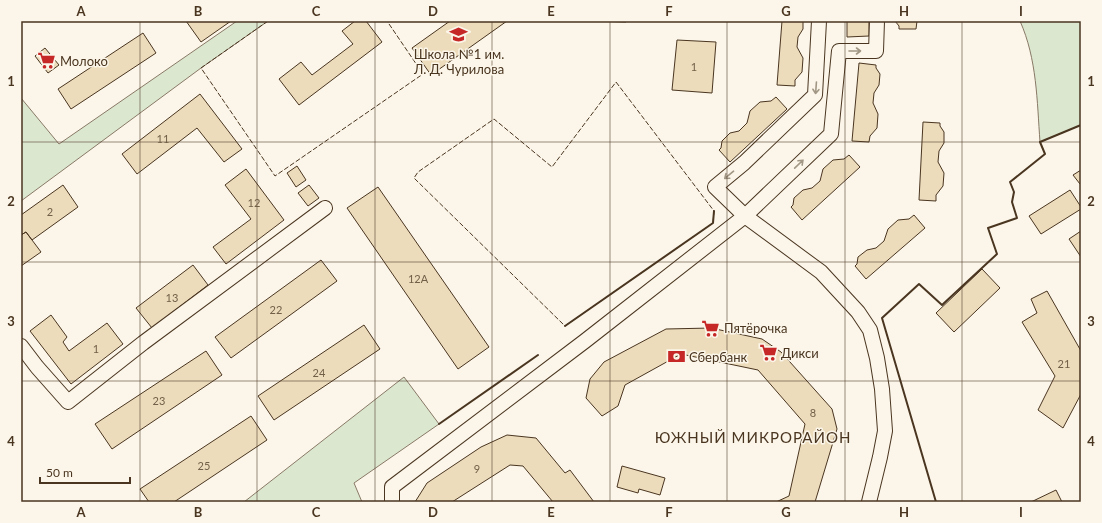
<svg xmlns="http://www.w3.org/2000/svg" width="1102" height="523" font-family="Lato,sans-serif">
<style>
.green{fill:#dce7d0;stroke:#887966}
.building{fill:#ecdcbc;stroke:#4a3520}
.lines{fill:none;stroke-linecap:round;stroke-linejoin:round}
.minor-casing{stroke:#4a3520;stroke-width:16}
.minor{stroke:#fbf6e9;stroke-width:14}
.fence{stroke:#4a3520;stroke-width:1;stroke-dasharray:5 2;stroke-linecap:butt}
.wall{stroke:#4a3520;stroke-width:2}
.oneway{stroke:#a29684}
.grid{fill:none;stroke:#4a3520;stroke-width:1;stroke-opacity:0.55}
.labels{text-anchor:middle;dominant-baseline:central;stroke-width:3;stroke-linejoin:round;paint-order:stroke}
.number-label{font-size:11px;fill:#725f47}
.poi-label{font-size:13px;fill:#4a3520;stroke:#fbf6e9;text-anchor:start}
.quarter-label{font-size:15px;letter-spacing:1px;fill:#4a3520;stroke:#fbf6e9}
.neatline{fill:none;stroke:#4a3520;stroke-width:1.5}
.grid-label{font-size:13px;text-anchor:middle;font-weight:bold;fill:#4a3520}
</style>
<rect width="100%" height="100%" fill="#fbf6e9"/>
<path class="green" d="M 237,21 L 268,21 L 201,68 L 21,201 L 21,98 L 59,144 Z
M 1020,21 L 1081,21 L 1081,125 L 1040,142 C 1037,101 1037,59 1020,21 Z
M 404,377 L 439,424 L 354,483 L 362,502 L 244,502 Z"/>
<path class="building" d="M 186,21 L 231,21 L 201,42 Z
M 355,21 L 366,21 L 382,42 L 299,105 L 279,79 L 301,62 L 312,75 L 353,44 L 342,31 Z
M 450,21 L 507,21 L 431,75 L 412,48 Z
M 598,21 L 626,21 L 626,22 Z
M 782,21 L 803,21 L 803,29 L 798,37 L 797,47 L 803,58 L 802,72 L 795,80 L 795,86 L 777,85 Z
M 847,21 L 869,21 L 869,36 L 847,37 Z
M 895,21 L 917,21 L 916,29 L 899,29 L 899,26 Z
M 143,33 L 156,53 L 71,109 L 58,89 Z
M 677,40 L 716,42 L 712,93 L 672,90 Z
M 45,48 L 59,65 L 48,73 L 35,56 Z
M 859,63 L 876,65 L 876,68 L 880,74 L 879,85 L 874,93 L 873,103 L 878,114 L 877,128 L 870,136 L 869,142 L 852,141 Z
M 200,94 L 242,149 L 224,162 L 197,128 L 137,174 L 122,154 Z
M 776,97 L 787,109 L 730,162 L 719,150 L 721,148 L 722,141 L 730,133 L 739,131 L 747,123 L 750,111 L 760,102 L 771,101 Z
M 923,122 L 940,123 L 940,126 L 944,132 L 944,143 L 939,151 L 938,162 L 944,173 L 943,186 L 936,195 L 936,201 L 919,200 Z
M 849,155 L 860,167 L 802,220 L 791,207 L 793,205 L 794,198 L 803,190 L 812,188 L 820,181 L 823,169 L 833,160 L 844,159 Z
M 297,166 L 306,180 L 296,187 L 287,173 Z
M 246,169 L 284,220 L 226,264 L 213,247 L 251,219 L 225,185 Z
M 1081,170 L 1081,183 L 1080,184 L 1073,175 Z
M 63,185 L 78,207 L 32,240 L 26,232 L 21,235 L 21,215 Z
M 309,185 L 319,198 L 308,206 L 298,193 Z
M 378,187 L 489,347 L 458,369 L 347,208 Z
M 1070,190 L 1081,207 L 1081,209 L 1041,234 L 1029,216 Z
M 914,215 L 925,228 L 866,279 L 855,266 L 857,264 L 858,257 L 867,250 L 876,248 L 884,241 L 888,229 L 898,220 L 909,219 Z
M 1081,231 L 1081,257 L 1069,239 Z
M 26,232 L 41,252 L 21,266 L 21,235 Z
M 321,260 L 337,281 L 231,358 L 215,337 Z
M 193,265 L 208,285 L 152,328 L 136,308 Z
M 982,269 L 1000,288 L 954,332 L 936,313 Z
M 1047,291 L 1081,351 L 1081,394 L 1063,428 L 1038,410 L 1055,376 L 1022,322 L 1037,313 L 1031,299 Z
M 51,315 L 67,337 L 63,342 L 69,351 L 107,323 L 123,344 L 71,384 L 30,331 Z
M 364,325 L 380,349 L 274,420 L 258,396 Z
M 711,328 L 762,339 L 781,352 L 832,409 L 837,429 L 815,502 L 776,502 L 789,496 L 805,424 L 758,370 L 681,354 L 625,385 L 618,406 L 602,416 L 586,398 L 590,379 L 604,362 L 666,329 Z
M 206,351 L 222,375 L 112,449 L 95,424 Z
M 251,416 L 267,440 L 174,502 L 149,502 L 140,489 Z
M 507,435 L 536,438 L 565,473 L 570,470 L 594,502 L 553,502 L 523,466 L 510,465 L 452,502 L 415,502 L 427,483 L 481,447 Z
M 622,466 L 665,478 L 660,495 L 639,489 L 638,493 L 617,487 Z
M 1056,490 L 1062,502 L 1031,502 Z"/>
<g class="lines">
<defs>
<path id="minor" d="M 819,21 L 815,95 L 744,163 L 715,187 L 745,216 L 821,272 L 858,312 L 870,330 L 877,358 L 882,389 L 885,431 L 880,457 L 869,502
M 21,346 L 37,367 L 68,402 L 143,343 L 325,208
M 392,502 L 392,487 L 585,341 L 745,216 L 831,134 L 839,51 L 876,51 L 877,21"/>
</defs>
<use href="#minor" class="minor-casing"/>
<use href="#minor" class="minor"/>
<path class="fence" d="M 268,21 L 201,68 L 275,176 L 423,74 L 387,21
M 616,82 L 714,211 L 713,223 L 565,326 L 414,178 L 418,172 L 494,119 L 552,167 Z"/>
<path class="wall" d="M 565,326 L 713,223 L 714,211
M 439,424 L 538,355
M 936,502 L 882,318 L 919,284 L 942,305 L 997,254 L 988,228 L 1017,218 L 1012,202 L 1014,192 L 1010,182 L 1045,154 L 1040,142 L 1081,125"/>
</g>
<defs><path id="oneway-shaft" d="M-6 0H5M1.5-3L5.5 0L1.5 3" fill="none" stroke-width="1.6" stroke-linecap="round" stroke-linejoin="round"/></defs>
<g class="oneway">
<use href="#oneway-shaft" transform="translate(855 51)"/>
<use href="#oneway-shaft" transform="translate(816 88) rotate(94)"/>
<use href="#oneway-shaft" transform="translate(799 164) rotate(-44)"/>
<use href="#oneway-shaft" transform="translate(729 175) rotate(140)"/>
</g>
<path class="grid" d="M 140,21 L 140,502M 257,21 L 257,502M 375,21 L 375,502M 492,21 L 492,502M 610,21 L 610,502M 727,21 L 727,502M 845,21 L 845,502M 962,21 L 962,502M 21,142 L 1081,142M 21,262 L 1081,262M 21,381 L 1081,381"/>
<defs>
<symbol id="school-bare" viewBox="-9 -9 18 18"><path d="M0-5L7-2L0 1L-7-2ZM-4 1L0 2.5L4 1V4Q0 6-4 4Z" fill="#c62828" stroke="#fbf6e9" stroke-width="2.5" paint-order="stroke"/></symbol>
<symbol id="supermarket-bare" viewBox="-9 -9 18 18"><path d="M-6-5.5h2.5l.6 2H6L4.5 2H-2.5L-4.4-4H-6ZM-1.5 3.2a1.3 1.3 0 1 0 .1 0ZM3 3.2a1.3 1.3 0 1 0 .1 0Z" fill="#c62828" stroke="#fbf6e9" stroke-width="2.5" paint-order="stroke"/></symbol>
<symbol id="bank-bare" viewBox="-9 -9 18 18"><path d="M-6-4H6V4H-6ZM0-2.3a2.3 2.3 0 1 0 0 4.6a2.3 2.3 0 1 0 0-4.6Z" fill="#c62828" stroke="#fbf6e9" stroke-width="2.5" paint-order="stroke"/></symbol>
</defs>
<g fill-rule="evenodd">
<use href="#school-bare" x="446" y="22" width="25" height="25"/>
<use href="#supermarket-bare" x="34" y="48" width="25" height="25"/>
<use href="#supermarket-bare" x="698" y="316" width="25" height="25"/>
<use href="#supermarket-bare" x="756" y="340" width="25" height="25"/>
<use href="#bank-bare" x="664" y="344" width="25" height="25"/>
</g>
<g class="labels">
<g class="number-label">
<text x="694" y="66">1</text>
<text x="163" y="138">11</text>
<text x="254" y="202">12</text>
<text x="50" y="211">2</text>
<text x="418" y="278">12А</text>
<text x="172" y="297">13</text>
<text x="276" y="309">22</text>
<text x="96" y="348">1</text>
<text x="1064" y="363">21</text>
<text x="319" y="372">24</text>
<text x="159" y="400">23</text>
<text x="813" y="412">8</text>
<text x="204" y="465">25</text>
<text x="477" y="468">9</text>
</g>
<g class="poi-label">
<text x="459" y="54" text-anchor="middle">Школа №1 им.<tspan x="459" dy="15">Л. Д. Чурилова</tspan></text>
<text x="60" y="61">Молоко</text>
<text x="724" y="328">Пятёрочка</text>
<text x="781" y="353">Дикси</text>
<text x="689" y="357">Сбербанк</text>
</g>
<g class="quarter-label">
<text x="753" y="437">ЮЖНЫЙ МИКРОРАЙОН</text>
</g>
</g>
<rect width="1102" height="523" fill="none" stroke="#fbf6e9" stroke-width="44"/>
<path d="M40 477v6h90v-6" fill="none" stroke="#4a3520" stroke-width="2"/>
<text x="46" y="477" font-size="12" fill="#4a3520" stroke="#fbf6e9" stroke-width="3" paint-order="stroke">50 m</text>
<rect x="22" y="22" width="1058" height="479" class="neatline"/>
<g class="grid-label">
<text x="81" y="16">A</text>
<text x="198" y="16">B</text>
<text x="316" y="16">C</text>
<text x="433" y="16">D</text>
<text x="551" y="16">E</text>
<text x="669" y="16">F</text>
<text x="786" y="16">G</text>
<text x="904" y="16">H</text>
<text x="1021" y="16">I</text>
<text x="11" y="86">1</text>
<text x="1091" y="86">1</text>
<text x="11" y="206">2</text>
<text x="1091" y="206">2</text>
<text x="11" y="326">3</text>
<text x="1091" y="326">3</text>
<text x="11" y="446">4</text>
<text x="1091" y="446">4</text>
<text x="81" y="517">A</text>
<text x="198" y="517">B</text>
<text x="316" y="517">C</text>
<text x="433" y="517">D</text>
<text x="551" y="517">E</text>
<text x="669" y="517">F</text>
<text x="786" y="517">G</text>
<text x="904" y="517">H</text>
<text x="1021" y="517">I</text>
</g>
</svg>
